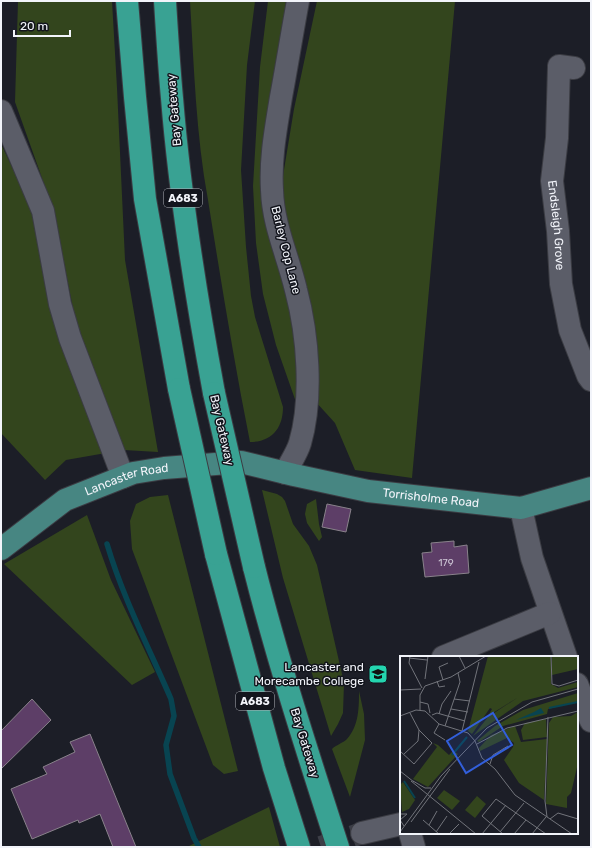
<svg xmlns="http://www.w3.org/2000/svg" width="592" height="848" font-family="Rubik,sans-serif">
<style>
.green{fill:#33451d}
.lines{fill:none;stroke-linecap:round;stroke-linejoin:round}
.stream{stroke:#084451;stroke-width:5.5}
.building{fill:#5d3e67;stroke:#89828b}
.minor-tunnel{stroke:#3c3e47;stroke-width:22;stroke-dasharray:22 11;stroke-linecap:butt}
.minor-casing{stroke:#3b3c43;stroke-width:24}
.major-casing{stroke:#3b3c43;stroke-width:24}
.highway-casing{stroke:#3b3c43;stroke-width:24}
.minor{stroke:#5b5d68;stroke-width:22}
.major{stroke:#478682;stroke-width:22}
.highway{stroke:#39a293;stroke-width:22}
.highway-bridge-casing{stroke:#3b3c43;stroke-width:24;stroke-linecap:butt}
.highway-bridge{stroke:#39a293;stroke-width:22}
.labels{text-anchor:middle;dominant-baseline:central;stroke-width:3;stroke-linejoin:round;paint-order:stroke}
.number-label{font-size:10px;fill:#cdc6d5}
.shield{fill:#13151d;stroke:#afb1b8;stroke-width:1}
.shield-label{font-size:11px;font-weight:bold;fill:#f2f4fa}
.street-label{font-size:12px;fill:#f2f4fa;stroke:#13151d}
.poi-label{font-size:12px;fill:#f2f4fa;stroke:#13151d;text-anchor:end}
.inset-river{fill:none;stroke:#084451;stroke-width:2}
.inset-road{fill:none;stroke:#72747b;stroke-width:1}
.view{fill:#325fdb;fill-opacity:0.15;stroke:#325fdb;stroke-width:2}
.inset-edge{fill:none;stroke:#f2f4fa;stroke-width:2}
</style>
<rect width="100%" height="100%" fill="#1c1e27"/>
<path class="green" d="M 18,1 L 112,1 L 117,88 L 125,260 L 158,452 L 124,450 L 76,323 L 53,209 L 15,102 Z
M 190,1 L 255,1 L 247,65 L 241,170 L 246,247 L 251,296 L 255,317 L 283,407 C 283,427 273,442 250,442 C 234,362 221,281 208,200 C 196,135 194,67 190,1 Z
M 268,1 L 286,1 L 262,185 L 264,219 L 288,294 L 298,365 L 297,405 L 276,345 L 263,294 L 256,243 L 253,186 L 260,67 Z
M 317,1 L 455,1 L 412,478 L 355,470 L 335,423 L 315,401 L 280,194 L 294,109 Z
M 1,144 L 36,217 L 106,453 L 66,460 L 45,480 L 1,433 Z
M 262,490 L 277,494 L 282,497 L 285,501 L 293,524 L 309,546 L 317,565 L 344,683 L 343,713 L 338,724 L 331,736 L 283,578 Z
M 168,495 L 238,771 L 224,774 L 213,765 L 132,549 L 130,521 L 136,504 L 150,497 Z
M 316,499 L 319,524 L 322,537 L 319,541 L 307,523 L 305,514 L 307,504 Z
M 87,515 L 111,580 L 155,672 L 132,685 L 4,564 Z
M 359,691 L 364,714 L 365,740 L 350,797 L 332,749 C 336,745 343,743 347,739 C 359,726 359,707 359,691 Z
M 269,807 L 280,847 L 187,847 Z"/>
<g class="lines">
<path class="stream" d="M 107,544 C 123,598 149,648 171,699 L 174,716 L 166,745 L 170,774 L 194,838 L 199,847"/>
</g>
<path class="building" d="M 327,504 L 351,509 L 346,532 L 322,527 Z
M 454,541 L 454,547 L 467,545 L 469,573 L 425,577 L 422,553 L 432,552 L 431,543 Z
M 32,699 L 51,720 L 1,769 L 1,731 Z
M 90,734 L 136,847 L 113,847 L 100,814 L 79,823 L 78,820 L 32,839 L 11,789 L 47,774 L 43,767 L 75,752 L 70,742 Z"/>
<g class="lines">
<path class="minor-tunnel" d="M 321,847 L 362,833"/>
<defs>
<g id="minor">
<path id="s1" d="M 574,68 L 559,66 L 557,138 L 552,181 L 558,231 L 561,284 L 570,330 L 588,376 L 591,380"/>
<path d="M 1,111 L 43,211 L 60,304 L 70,338 L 123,477"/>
<path d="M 285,473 C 290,463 297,453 300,443 C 313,398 308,335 296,290 C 288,256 273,225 272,190 C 270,158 276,128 281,97 C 287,65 292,33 298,1"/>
<path d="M 521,508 L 532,558 L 566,657"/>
<path d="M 443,657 L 550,613"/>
<path d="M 577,684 L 591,721"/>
<path d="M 362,833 L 401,824"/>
<path d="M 410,833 L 414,847"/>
</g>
<g id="major">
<path id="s2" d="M 1,549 L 65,500 L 133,473 L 164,468 L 241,462 L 294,475 L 368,491 L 521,508 L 591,488"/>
</g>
<path id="highway" d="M 127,1 L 135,97 L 145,199 L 179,389
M 165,1 C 167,33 169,66 172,98 C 180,197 196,296 214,393
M 216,554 L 274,768 L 299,847
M 254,567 C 278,662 308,754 338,847"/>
</defs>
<use href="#minor" class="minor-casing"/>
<use href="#major" class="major-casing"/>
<use href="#highway" class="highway-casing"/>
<use href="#minor" class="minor"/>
<use href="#major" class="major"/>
<use href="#highway" class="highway"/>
<defs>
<path id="highway-bridge" d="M 179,389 L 216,554
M 214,393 L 254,567"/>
</defs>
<use href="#highway-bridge" class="highway-bridge-casing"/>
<use href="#highway-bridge" class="highway-bridge"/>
</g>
<defs>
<symbol id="university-square" viewBox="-11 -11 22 22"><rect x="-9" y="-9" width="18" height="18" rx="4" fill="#24d5af" stroke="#13151d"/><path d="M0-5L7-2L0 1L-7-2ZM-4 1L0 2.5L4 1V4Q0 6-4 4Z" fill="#111"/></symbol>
</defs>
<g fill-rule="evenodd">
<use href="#university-square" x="367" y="663" width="22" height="22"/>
</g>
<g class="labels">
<g class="number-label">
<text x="446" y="563">179</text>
</g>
<g class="shield">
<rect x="164" y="189" width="38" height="18" rx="3"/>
<rect x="236" y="692" width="38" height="18" rx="3"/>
</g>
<g class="shield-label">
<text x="183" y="198">A683</text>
<text x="255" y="701">A683</text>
</g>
<g class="street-label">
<text transform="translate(174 110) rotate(-95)">Bay Gateway</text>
<text stroke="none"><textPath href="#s1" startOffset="175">Endsleigh Grove</textPath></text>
<text transform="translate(286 250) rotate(76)">Barley Cop Lane</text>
<text transform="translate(222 430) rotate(77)">Bay Gateway</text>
<text stroke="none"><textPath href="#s2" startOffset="146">Lancaster Road</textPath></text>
<text stroke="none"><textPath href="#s2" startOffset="456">Torrisholme Road</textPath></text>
<text transform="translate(305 743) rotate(73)">Bay Gateway</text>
</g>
<g class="poi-label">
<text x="364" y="667">Lancaster and<tspan x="364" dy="14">Morecambe College</tspan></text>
</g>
</g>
<g transform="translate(400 656)">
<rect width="178" height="178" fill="#1c1e27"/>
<path d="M 88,0 L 151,0 L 151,28 L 158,32 L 178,26 L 178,31 L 123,45 L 73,80 L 88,61 L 117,42 L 88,60 L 92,53 L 90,52 L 72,78 L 68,75 ZM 152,0 L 178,0 L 178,13 L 152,19 ZM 178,37 L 178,46 L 148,53 L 147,58 L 103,70 L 79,86 L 77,85 L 95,70 L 123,54 ZM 178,56 L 178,107 L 171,137 L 167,141 L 167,152 L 146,148 L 149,67 L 153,61 L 171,60 ZM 146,63 L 147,81 L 123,84 L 121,74 L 125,67 ZM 115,70 L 121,86 L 147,83 L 144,144 L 119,127 L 104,104 L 113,91 L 114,87 L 107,82 L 80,95 L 79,92 L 91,79 ZM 33,87 L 38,89 L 49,99 L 53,95 L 58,98 L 28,131 L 13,123 L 37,91 ZM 3,126 L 15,144 L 9,153 L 2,156 L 0,129 ZM 44,134 L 60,145 L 52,154 L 37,142 ZM 77,140 L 86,148 L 75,162 L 65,154 Z" fill="#33451d"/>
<path d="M 141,52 L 144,57 L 116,64 L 134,56 Z" fill="#084451"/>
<path class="inset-river" d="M 149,52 L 178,46M 52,99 L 67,81M 4,125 L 15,142"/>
<path class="inset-road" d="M 10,0 L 9,7 L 22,32M 59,0 L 65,12M 151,0 L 152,28 L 159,30 L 178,24M 9,2 L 27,4M 25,23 L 28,0M 43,24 L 39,11 L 48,7M 37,25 L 39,31 L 45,30M 0,34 L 21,33M 54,43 L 70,45M 20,46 L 28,48 L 30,57M 51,53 L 68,56M 20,54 L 20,39 L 25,30 L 51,21 L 86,0M 10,57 L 19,74 L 32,87M 39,58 L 42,48 L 51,35M 32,59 L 37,57 L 65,65M 0,60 L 16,54 L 25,55 L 39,68 L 68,77 L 75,85 L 82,102 L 95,113 L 115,139 L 172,178M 39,68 L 34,77 L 45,84M 45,70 L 60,26 L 58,17M 62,75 L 79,6M 77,88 L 107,72 L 178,55M 0,95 L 14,108 L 32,87M 4,98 L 18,85 L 19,74M 90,108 L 93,99 L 108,90M 0,115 L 14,126M 11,125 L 76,178M 13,125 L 25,132 L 31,132M 0,158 L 7,158 L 0,164 L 4,170M 147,161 L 145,145 L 148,61M 150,163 L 158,157 L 178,163M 23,164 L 39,178M 11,166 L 50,113M 29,169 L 37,155M 0,176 L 41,120 L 87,72 L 132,46 L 178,33M 36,176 L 47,160M 100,176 L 124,147M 49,178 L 59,168M 82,178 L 106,149M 103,178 L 82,160 L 96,143 L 146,178M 114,178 L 126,164M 132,178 L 146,161"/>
<path class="view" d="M 93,57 L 112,89 L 66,117 L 47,85 Z"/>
<rect width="178" height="178" class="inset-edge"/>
</g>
<rect width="592" height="848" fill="none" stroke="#f2f4fa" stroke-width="4"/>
<path d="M14 30v6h56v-6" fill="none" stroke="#f2f4fa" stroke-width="2"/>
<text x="20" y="30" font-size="12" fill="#f2f4fa" stroke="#13151d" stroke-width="3" paint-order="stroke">20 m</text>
</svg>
